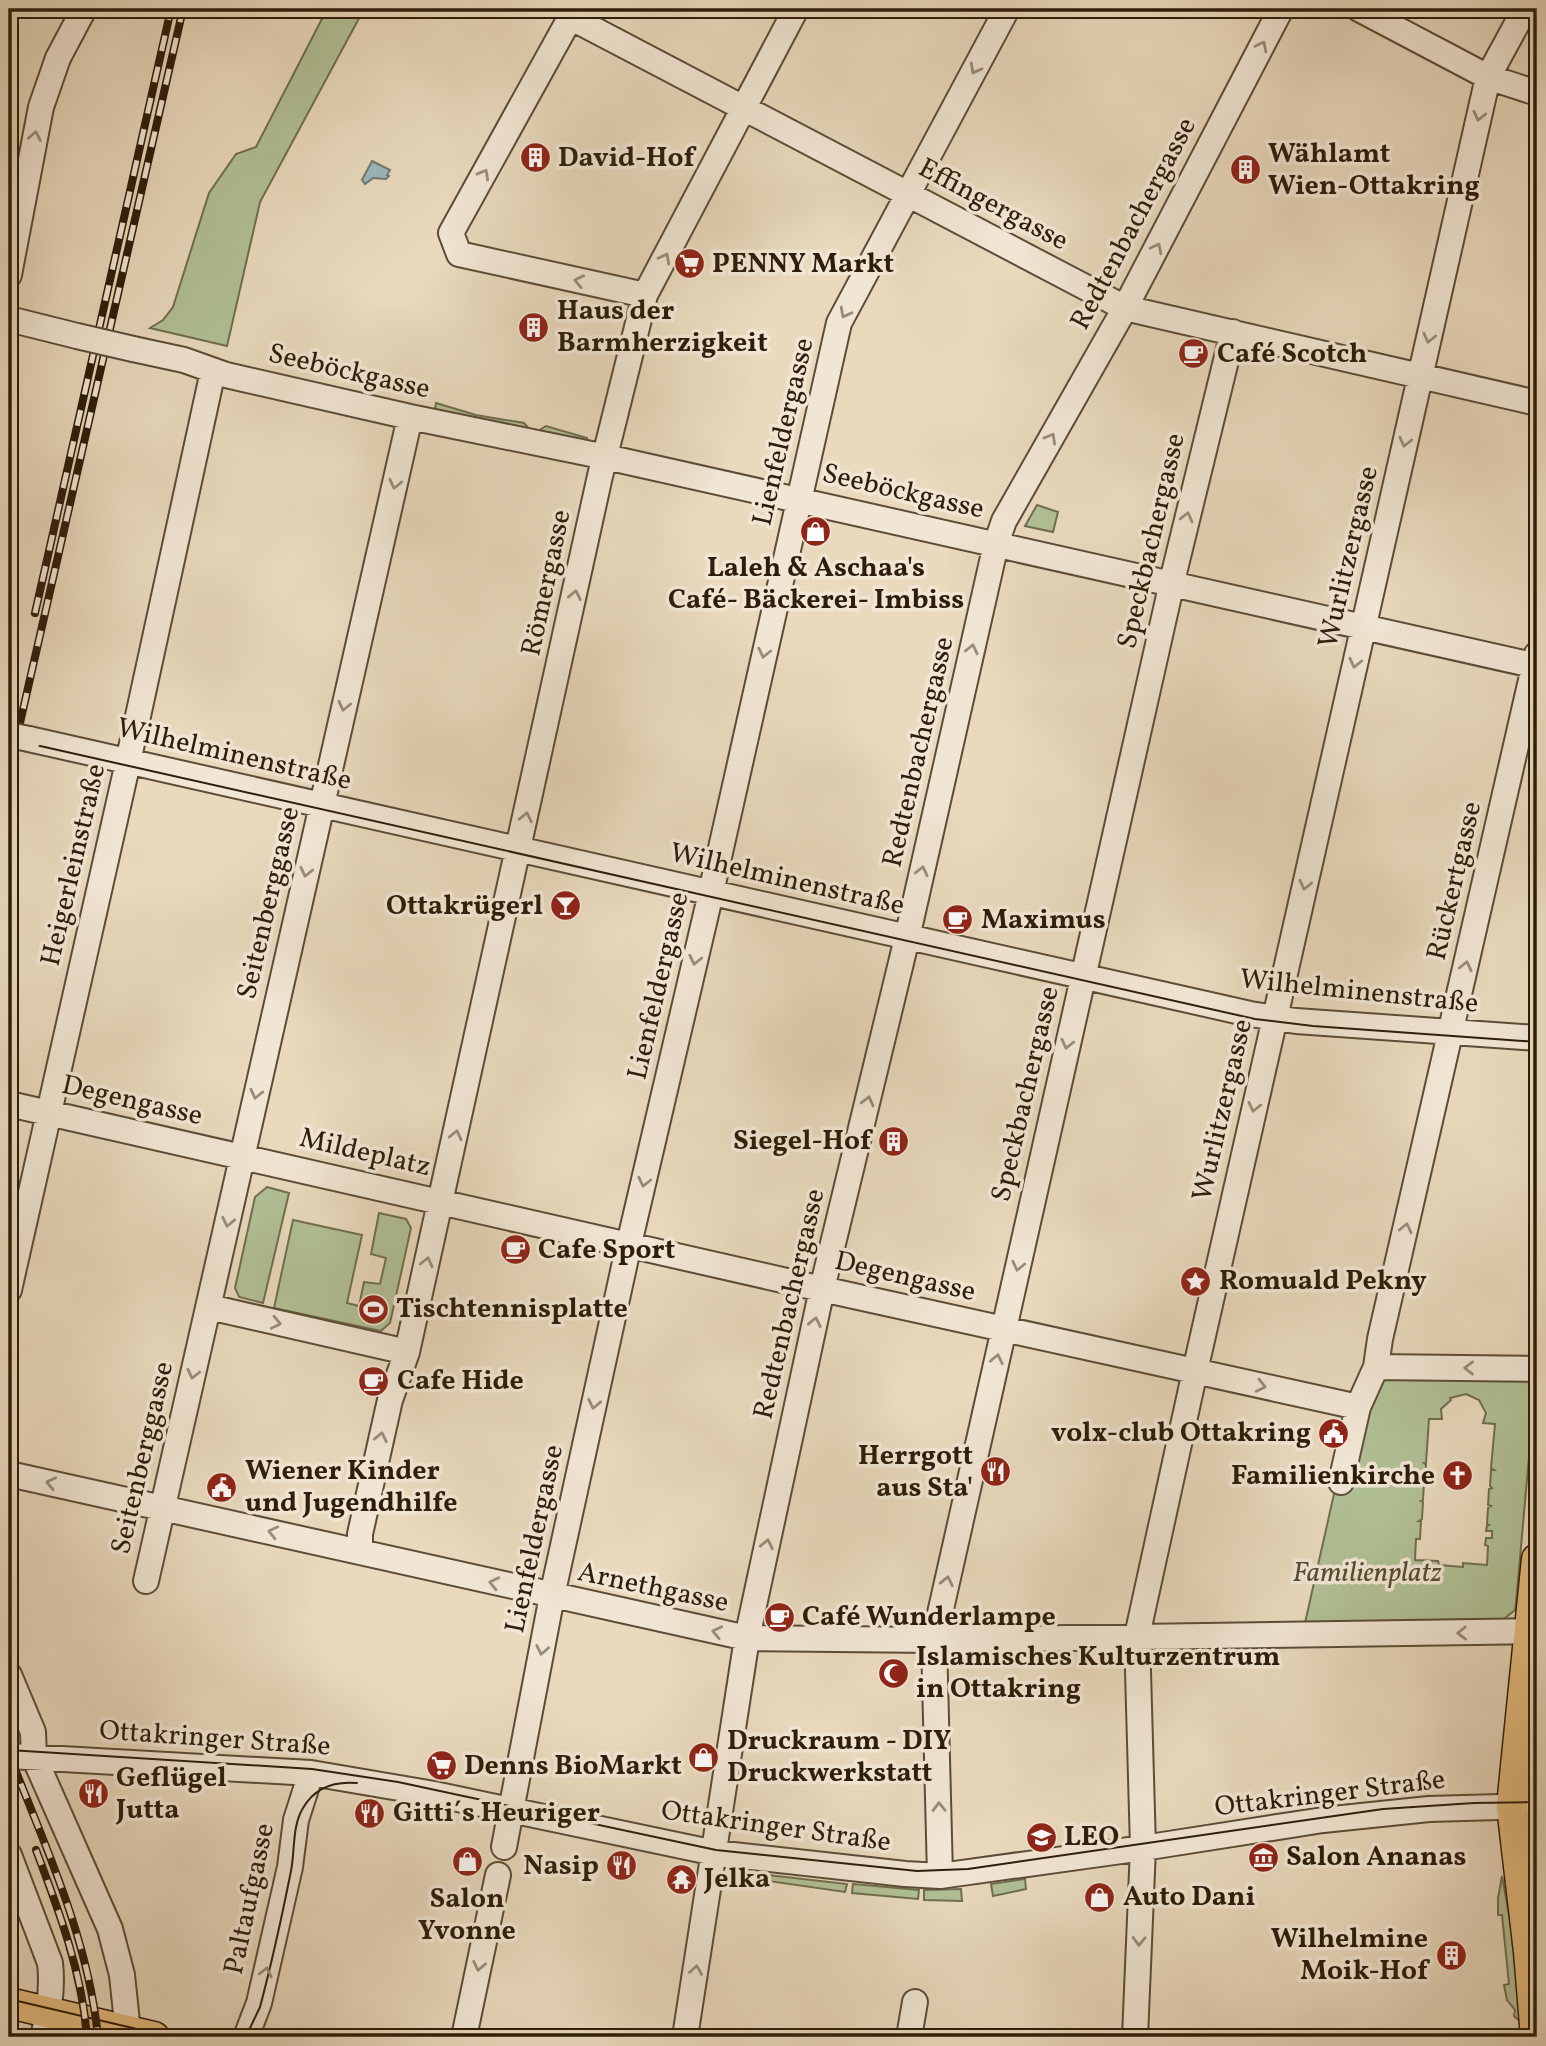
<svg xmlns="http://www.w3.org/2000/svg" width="1546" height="2046" font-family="Vollkorn,serif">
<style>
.green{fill:#b1c095;stroke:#6f6e50;stroke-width:2;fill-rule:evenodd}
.water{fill:#9bb8bb;stroke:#6f7a74;stroke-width:2}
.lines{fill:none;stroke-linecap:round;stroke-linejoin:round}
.minor-casing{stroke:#5c4c37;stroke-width:28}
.major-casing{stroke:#2d1d0a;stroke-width:33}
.minor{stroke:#f1e6d4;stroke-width:24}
.major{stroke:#e4bc7e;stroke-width:30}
.tram{stroke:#2d1d0a;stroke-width:2}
.rail-casing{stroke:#2d1d0a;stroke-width:8}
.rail{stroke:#f1e6d4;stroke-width:5;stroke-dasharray:16;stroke-linecap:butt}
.minor-bridge-casing{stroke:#5c4c37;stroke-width:28;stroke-linecap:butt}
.minor-bridge{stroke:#f1e6d4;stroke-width:24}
.oneway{stroke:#998c79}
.labels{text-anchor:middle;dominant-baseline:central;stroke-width:7;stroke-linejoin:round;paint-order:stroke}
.poi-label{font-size:28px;font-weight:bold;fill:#2d1d0a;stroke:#f1e6d4;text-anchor:start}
.street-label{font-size:28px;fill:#2d1d0a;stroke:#f1e6d4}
.park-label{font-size:28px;font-style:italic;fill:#554e34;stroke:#f1e6d4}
</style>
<rect width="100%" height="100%" fill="#e9d9bd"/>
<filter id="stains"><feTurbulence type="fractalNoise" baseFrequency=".00286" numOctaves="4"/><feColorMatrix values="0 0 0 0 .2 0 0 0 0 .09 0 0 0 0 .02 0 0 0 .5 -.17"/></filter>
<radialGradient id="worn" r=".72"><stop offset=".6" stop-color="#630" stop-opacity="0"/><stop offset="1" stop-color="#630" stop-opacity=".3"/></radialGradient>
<path class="green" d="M 327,9 L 364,9 L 260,202 L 227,346 L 150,328 L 163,320 L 173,307 L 209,193 L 236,154 L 256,147 Z
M 436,403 L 476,415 L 524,423 L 531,431 L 538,431 L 546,426 L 587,438 L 587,445 L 434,414 Z
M 1037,505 L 1058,512 L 1053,532 L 1025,526 Z
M 267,1187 L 289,1193 L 263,1303 L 239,1297 L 235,1288 L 255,1197 Z
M 379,1213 L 406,1219 L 411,1228 L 390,1323 L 381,1331 L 274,1308 L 293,1220 L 362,1235 L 347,1303 L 359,1306 L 364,1282 L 380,1284 L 386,1258 L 371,1254 Z
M 1382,1376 L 1536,1378 L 1516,1603 L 1515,1610 L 1504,1619 L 1305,1623 L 1352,1414 ZM 1466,1394 L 1479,1400 L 1486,1413 L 1483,1423 L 1495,1424 L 1491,1468 L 1494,1470 L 1491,1470 L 1490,1486 L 1492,1488 L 1489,1489 L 1488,1505 L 1491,1506 L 1488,1508 L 1487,1524 L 1489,1525 L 1487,1526 L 1486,1531 L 1492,1531 L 1492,1538 L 1486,1538 L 1485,1545 L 1488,1546 L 1487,1565 L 1463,1563 L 1463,1567 L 1439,1565 L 1438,1561 L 1415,1560 L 1416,1539 L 1420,1539 L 1421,1521 L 1419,1521 L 1422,1519 L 1423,1502 L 1421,1501 L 1423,1500 L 1424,1483 L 1422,1483 L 1425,1481 L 1426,1465 L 1424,1463 L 1426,1463 L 1429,1419 L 1442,1419 L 1441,1409 L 1451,1400 L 1450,1398 Z
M 768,1875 L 847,1884 L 845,1892 L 768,1881 Z
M 1502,1876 L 1519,1970 L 1521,2022 L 1514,2016 L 1515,2010 L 1507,2000 L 1504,1985 L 1509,1984 L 1502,1915 L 1498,1915 L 1498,1898 Z
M 1025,1879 L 1026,1889 L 993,1896 L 991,1884 Z
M 853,1884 L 919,1890 L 918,1899 L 852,1893 Z
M 961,1889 L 962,1901 L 924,1900 L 924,1890 Z"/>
<path class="water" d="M 372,161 L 390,170 L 387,175 L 389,176 L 386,179 L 373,178 L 365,184 L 362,180 Z"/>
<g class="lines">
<defs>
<path id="minor" d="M 575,9 L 451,233 L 459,254 L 645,295
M 1359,9 L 1488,77 L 1537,93
M 570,17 L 1125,308 L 1537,403
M 9,275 L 41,107 L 58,58 L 84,9
M 9,319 L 77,336
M 133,349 L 184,360 L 226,375 L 410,417 L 606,457 L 1537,666
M 29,739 L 1250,1014 L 1296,1021 L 1537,1038
M 9,1104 L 822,1289 L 1358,1407
M 9,1290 L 128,762 L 213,371
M 209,1307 L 407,1352
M 1376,1367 L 1537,1369
M 9,1474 L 747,1638 L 934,1640 L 1537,1631
M 1341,1482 L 1358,1407 L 1376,1367 L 1380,1339 L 1537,654
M 360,1552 L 360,1534 L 390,1400 L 407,1352 L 600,476 L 645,295 L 796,9
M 146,1581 L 410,417
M 9,1675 L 33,1732 L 34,1757 L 110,1929 L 122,1975 L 127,2022
M 9,1756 L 311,1773 L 434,1794 L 715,1853 L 905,1874 L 940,1876 L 1143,1848 L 1323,1820 L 1429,1809 L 1537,1806
M 504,1847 L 552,1596 L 629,1244 L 710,897 L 839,323 L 1007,9
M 9,1855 L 50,1963 C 53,1988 49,2013 43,2037
M 940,1876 L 934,1640 L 1175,569 L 1233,332
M 246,2037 L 259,2003 L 290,1867 L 296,1820 L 311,1773
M 464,2037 L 498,1875
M 685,2037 L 747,1638 L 822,1289 L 907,938 L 996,544 L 1004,521 L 1125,308 L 1281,9
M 909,2037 L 915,2002
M 1135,2037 L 1143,1848 L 1137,1636 L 1195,1371 L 1488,77 L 1525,9"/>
<path id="major" d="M 9,2003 L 154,2037
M 1536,2037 L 1529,1952 L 1512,1806 L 1537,1559"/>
</defs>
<use href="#minor" class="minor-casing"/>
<use href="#major" class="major-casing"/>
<use href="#minor" class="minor"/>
<use href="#major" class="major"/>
<path class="tram" d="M 9,739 L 1255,1019 L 1313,1026 L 1537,1042
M 9,1750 L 312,1769 L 398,1782 L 716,1850 L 917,1871 L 968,1869 L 1383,1809 L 1474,1803 L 1537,1802
M 9,1999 L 171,2037
M 241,2037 L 250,2028 L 260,2007 C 272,1962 282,1916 291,1871 C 295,1851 292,1826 303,1808 C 315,1787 334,1781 357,1783"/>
<defs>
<path id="rail" d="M 35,613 L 171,9
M 9,771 L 183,9
M 9,1754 C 45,1846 88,1937 98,2037
M 36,1850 C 59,1911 82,1972 87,2037"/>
</defs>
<use href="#rail" class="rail-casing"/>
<use href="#rail" class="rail"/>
<defs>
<path id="minor-bridge" d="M 77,336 L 133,349
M 9,735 L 29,739"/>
</defs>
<use href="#minor-bridge" class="minor-bridge-casing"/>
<use href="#minor-bridge" class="minor-bridge"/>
</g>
<defs><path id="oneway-chevron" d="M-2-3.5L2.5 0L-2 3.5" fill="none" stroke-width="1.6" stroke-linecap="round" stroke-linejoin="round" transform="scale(1.75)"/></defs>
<g class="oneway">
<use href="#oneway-chevron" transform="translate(1262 46) rotate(-63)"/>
<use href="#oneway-chevron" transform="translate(975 69) rotate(118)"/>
<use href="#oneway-chevron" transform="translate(1479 116) rotate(103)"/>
<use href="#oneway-chevron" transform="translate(35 136) rotate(-79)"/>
<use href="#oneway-chevron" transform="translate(484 174) rotate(-61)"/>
<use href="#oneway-chevron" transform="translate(1157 248) rotate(-63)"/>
<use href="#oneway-chevron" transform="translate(665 258) rotate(-62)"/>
<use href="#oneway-chevron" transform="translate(579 281) rotate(-168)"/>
<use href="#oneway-chevron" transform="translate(845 313) rotate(118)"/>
<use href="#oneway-chevron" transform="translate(1429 338) rotate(103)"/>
<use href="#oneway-chevron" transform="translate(1051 438) rotate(-60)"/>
<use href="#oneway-chevron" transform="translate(1405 442) rotate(103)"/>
<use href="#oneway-chevron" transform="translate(395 484) rotate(103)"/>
<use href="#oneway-chevron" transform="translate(1187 517) rotate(-76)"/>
<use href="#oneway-chevron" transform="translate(575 595) rotate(-78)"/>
<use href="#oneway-chevron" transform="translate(972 649) rotate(-77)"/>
<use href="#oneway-chevron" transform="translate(764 653) rotate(103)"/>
<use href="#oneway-chevron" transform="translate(1355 663) rotate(103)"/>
<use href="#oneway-chevron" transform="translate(344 706) rotate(103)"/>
<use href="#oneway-chevron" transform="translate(526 817) rotate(-78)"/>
<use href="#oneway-chevron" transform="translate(922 871) rotate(-77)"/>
<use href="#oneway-chevron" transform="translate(306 872) rotate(103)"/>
<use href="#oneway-chevron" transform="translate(1305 885) rotate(103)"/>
<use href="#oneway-chevron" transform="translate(695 960) rotate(103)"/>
<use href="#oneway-chevron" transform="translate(1466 966) rotate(-77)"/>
<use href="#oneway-chevron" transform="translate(1067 1044) rotate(103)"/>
<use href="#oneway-chevron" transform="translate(256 1094) rotate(103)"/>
<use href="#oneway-chevron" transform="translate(868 1101) rotate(-76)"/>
<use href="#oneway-chevron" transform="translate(1254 1107) rotate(103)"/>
<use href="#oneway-chevron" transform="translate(456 1135) rotate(-77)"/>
<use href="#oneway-chevron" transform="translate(644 1182) rotate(103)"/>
<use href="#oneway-chevron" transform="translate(228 1222) rotate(102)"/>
<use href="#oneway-chevron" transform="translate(1406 1228) rotate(-77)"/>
<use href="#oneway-chevron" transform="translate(427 1262) rotate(-77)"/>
<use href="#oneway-chevron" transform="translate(1018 1266) rotate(103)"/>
<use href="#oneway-chevron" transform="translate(815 1322) rotate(-78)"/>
<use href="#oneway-chevron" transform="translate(276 1323) rotate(13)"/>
<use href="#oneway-chevron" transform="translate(997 1359) rotate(-78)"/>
<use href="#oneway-chevron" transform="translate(1469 1368) rotate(-179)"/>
<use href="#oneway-chevron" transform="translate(193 1374) rotate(103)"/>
<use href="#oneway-chevron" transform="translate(1261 1386) rotate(13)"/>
<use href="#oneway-chevron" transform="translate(594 1404) rotate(102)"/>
<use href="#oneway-chevron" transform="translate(381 1437) rotate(-78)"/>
<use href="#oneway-chevron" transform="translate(51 1483) rotate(-168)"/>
<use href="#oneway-chevron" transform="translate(273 1532) rotate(-167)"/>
<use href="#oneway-chevron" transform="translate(767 1544) rotate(-78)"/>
<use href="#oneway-chevron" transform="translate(947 1581) rotate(-78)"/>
<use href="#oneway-chevron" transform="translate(494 1583) rotate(-167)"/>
<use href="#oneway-chevron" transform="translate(717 1632) rotate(-168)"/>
<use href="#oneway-chevron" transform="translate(1462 1633) rotate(179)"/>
<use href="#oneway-chevron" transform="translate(542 1650) rotate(101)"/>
<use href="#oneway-chevron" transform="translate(939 1807) rotate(-91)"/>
<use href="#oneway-chevron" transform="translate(1139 1941) rotate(92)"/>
<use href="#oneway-chevron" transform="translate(479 1966) rotate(102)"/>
<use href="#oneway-chevron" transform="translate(696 1970) rotate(-81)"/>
<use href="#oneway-chevron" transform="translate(266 1972) rotate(-77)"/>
</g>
<defs>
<symbol id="building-disc" viewBox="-11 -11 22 22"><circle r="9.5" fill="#8f2418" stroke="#f1e6d4"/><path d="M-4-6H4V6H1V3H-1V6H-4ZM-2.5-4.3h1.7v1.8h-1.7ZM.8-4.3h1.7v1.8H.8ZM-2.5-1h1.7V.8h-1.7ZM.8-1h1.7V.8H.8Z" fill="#fff"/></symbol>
<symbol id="supermarket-disc" viewBox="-11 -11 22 22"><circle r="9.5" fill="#8f2418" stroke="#f1e6d4"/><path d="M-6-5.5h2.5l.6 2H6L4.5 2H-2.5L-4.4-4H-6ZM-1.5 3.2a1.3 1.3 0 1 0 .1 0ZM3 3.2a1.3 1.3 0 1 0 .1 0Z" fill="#fff"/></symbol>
<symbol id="cafe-disc" viewBox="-11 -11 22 22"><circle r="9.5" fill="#8f2418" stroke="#f1e6d4"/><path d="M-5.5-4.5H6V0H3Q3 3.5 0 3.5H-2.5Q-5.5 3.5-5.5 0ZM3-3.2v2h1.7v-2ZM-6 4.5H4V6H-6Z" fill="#fff"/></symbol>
<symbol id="shop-disc" viewBox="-11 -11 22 22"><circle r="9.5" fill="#8f2418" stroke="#f1e6d4"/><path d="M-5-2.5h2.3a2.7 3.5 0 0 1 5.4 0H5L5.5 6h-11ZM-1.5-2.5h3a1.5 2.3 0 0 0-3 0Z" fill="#fff"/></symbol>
<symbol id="bar-disc" viewBox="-11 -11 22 22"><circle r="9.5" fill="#8f2418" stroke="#f1e6d4"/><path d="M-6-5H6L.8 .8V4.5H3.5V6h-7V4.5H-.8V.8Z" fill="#fff"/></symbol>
<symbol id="sight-disc" viewBox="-11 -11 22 22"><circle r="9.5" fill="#8f2418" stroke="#f1e6d4"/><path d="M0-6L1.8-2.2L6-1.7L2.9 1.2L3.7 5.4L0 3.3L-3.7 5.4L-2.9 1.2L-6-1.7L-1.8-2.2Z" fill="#fff"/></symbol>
<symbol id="stadium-disc" viewBox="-11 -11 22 22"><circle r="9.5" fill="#8f2418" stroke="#f1e6d4"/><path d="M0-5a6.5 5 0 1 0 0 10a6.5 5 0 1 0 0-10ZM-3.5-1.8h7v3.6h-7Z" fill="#fff"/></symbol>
<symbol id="civic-disc" viewBox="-11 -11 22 22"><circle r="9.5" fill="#8f2418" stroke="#f1e6d4"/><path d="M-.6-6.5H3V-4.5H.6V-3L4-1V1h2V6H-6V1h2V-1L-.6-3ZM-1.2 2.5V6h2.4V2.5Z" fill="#fff"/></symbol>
<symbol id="restaurant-disc" viewBox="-11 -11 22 22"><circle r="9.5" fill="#8f2418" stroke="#f1e6d4"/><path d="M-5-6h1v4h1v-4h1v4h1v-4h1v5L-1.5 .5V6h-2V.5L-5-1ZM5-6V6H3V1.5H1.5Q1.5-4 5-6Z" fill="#fff"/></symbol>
<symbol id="church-disc" viewBox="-11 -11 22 22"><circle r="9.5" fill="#8f2418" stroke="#f1e6d4"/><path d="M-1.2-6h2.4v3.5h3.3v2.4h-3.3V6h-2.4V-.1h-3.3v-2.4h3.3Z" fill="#fff"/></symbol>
<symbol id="mosque-disc" viewBox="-11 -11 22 22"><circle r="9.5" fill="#8f2418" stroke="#f1e6d4"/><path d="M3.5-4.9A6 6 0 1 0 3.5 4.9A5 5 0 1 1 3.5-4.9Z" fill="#fff"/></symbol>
<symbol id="school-disc" viewBox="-11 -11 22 22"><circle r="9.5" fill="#8f2418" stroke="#f1e6d4"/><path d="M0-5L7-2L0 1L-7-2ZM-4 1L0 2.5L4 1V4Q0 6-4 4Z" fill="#fff"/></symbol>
<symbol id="museum-disc" viewBox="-11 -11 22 22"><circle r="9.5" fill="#8f2418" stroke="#f1e6d4"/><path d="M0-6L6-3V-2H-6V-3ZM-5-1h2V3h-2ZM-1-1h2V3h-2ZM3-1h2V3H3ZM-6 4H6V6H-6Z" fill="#fff"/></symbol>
<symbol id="temple-disc" viewBox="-11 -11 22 22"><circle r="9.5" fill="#8f2418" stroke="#f1e6d4"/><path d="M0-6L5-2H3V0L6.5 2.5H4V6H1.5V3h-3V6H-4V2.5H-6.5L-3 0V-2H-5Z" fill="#fff"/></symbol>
</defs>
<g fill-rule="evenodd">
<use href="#building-disc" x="518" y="140" width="35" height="35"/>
<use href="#building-disc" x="1228" y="152" width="35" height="35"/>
<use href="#supermarket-disc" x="672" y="246" width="35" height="35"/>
<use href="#building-disc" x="516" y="310" width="35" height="35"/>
<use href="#cafe-disc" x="1176" y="336" width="35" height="35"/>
<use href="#shop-disc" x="798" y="514" width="35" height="35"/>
<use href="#bar-disc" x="548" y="888" width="35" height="35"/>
<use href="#cafe-disc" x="940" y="902" width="35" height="35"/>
<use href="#building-disc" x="876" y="1124" width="35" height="35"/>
<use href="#cafe-disc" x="498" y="1232" width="35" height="35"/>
<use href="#sight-disc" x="1178" y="1264" width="35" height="35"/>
<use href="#stadium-disc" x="356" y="1292" width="35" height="35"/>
<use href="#cafe-disc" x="356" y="1364" width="35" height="35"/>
<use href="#civic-disc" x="1316" y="1416" width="35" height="35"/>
<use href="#restaurant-disc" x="978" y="1454" width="35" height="35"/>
<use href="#church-disc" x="1440" y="1458" width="35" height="35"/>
<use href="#civic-disc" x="204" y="1470" width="35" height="35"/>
<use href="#cafe-disc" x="762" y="1600" width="35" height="35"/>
<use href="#mosque-disc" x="876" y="1656" width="35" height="35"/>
<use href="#shop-disc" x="686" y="1740" width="35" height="35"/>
<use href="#supermarket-disc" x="424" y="1748" width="35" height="35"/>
<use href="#restaurant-disc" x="76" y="1776" width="35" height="35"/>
<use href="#restaurant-disc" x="352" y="1796" width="35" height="35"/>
<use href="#school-disc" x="1024" y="1820" width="35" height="35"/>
<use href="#museum-disc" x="1246" y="1840" width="35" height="35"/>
<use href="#shop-disc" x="450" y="1844" width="35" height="35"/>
<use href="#restaurant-disc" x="604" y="1848" width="35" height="35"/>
<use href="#temple-disc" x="664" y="1862" width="35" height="35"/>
<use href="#shop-disc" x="1082" y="1880" width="35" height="35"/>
<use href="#building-disc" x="1434" y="1938" width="35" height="35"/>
</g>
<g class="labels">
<g class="poi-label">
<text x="1268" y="154">Wählamt<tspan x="1268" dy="32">Wien-Ottakring</tspan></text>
<text x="558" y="158">David-Hof</text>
<text x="712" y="264">PENNY Markt</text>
<text x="557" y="311">Haus der<tspan x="557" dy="32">Barmherzigkeit</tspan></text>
<text x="1217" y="354">Café Scotch</text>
<text x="816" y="568" text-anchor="middle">Laleh &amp; Aschaa's<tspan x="816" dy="32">Café- Bäckerei- Imbiss</tspan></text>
<text x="543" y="906" text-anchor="end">Ottakrügerl</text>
<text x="981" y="920">Maximus</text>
<text x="871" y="1141" text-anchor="end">Siegel-Hof</text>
<text x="538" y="1250">Cafe Sport</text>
<text x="1219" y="1281">Romuald Pekny</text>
<text x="396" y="1309">Tischtennisplatte</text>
<text x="397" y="1381">Cafe Hide</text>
<text x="1311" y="1433" text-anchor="end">volx-club Ottakring</text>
<text x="973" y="1456" text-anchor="end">Herrgott<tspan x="973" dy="32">aus Sta'</tspan></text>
<text x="245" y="1471">Wiener Kinder<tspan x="245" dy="32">und Jugendhilfe</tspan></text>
<text x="1435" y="1476" text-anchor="end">Familienkirche</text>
<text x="802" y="1617">Café Wunderlampe</text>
<text x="916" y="1657">Islamisches Kulturzentrum<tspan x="916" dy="32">in Ottakring</tspan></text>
<text x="727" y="1741">Druckraum - DIY<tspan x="727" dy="32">Druckwerkstatt</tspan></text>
<text x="464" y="1766">Denns BioMarkt</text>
<text x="116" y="1778">Geflügel<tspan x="116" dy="32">Jutta</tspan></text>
<text x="393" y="1813">Gitti´s Heuriger</text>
<text x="1064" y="1837">LEO</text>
<text x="1286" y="1857">Salon Ananas</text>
<text x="599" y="1866" text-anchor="end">Nasip</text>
<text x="704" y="1879">Jelka</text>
<text x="1123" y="1897">Auto Dani</text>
<text x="467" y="1899" text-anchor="middle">Salon<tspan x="467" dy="32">Yvonne</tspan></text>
<text x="1428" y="1939" text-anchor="end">Wilhelmine<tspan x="1428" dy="32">Moik-Hof</tspan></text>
</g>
<g class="street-label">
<text transform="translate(993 205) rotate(28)">Effingergasse</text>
<text transform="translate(1134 224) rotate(-62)">Redtenbachergasse</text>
<text transform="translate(349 372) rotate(13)">Seeböckgasse</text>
<text transform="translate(784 432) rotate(-77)">Lienfeldergasse</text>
<text transform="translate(903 492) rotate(13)">Seeböckgasse</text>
<text transform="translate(1152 541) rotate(-77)">Speckbachergasse</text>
<text transform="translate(1349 557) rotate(-77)">Wurlitzergasse</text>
<text transform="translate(547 583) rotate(-78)">Römergasse</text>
<text transform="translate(919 752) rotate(-77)">Redtenbachergasse</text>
<text transform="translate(234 755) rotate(13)">Wilhelminenstraße</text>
<text transform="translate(74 865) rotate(-77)">Heigerleinstraße</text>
<text transform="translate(787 880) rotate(13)">Wilhelminenstraße</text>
<text transform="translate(1455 881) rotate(-77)">Rückertgasse</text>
<text transform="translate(269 903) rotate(-77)">Seitenberggasse</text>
<text transform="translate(659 986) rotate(-77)">Lienfeldergasse</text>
<text transform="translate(1359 992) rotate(6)">Wilhelminenstraße</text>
<text transform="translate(1026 1094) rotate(-77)">Speckbachergasse</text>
<text transform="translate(132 1101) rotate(13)">Degengasse</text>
<text transform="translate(1223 1110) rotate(-77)">Wurlitzergasse</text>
<text transform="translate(365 1153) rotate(13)">Mildeplatz</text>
<text transform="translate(905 1277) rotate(13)">Degengasse</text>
<text transform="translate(790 1304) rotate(-77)">Redtenbachergasse</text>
<text transform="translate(143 1458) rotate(-77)">Seitenberggasse</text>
<text transform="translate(535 1539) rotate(-78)">Lienfeldergasse</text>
<text transform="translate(653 1588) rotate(12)">Arnethgasse</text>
<text transform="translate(215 1739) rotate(4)">Ottakringer Straße</text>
<text transform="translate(1330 1794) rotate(-7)">Ottakringer Straße</text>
<text transform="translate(776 1827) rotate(8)">Ottakringer Straße</text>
<text transform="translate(250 1899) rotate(-78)">Paltaufgasse</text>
</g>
<g class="park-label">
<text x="1367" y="1573">Familienplatz</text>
</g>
</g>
<rect width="1546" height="2046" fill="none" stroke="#e9d9bd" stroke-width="35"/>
<rect x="10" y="10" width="1525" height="2025" fill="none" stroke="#2d1d0a" stroke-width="3.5"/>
<rect x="18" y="18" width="1511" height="2011" fill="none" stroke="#2d1d0a" stroke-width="2"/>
<rect width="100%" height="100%" filter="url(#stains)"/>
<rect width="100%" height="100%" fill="url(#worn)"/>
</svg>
